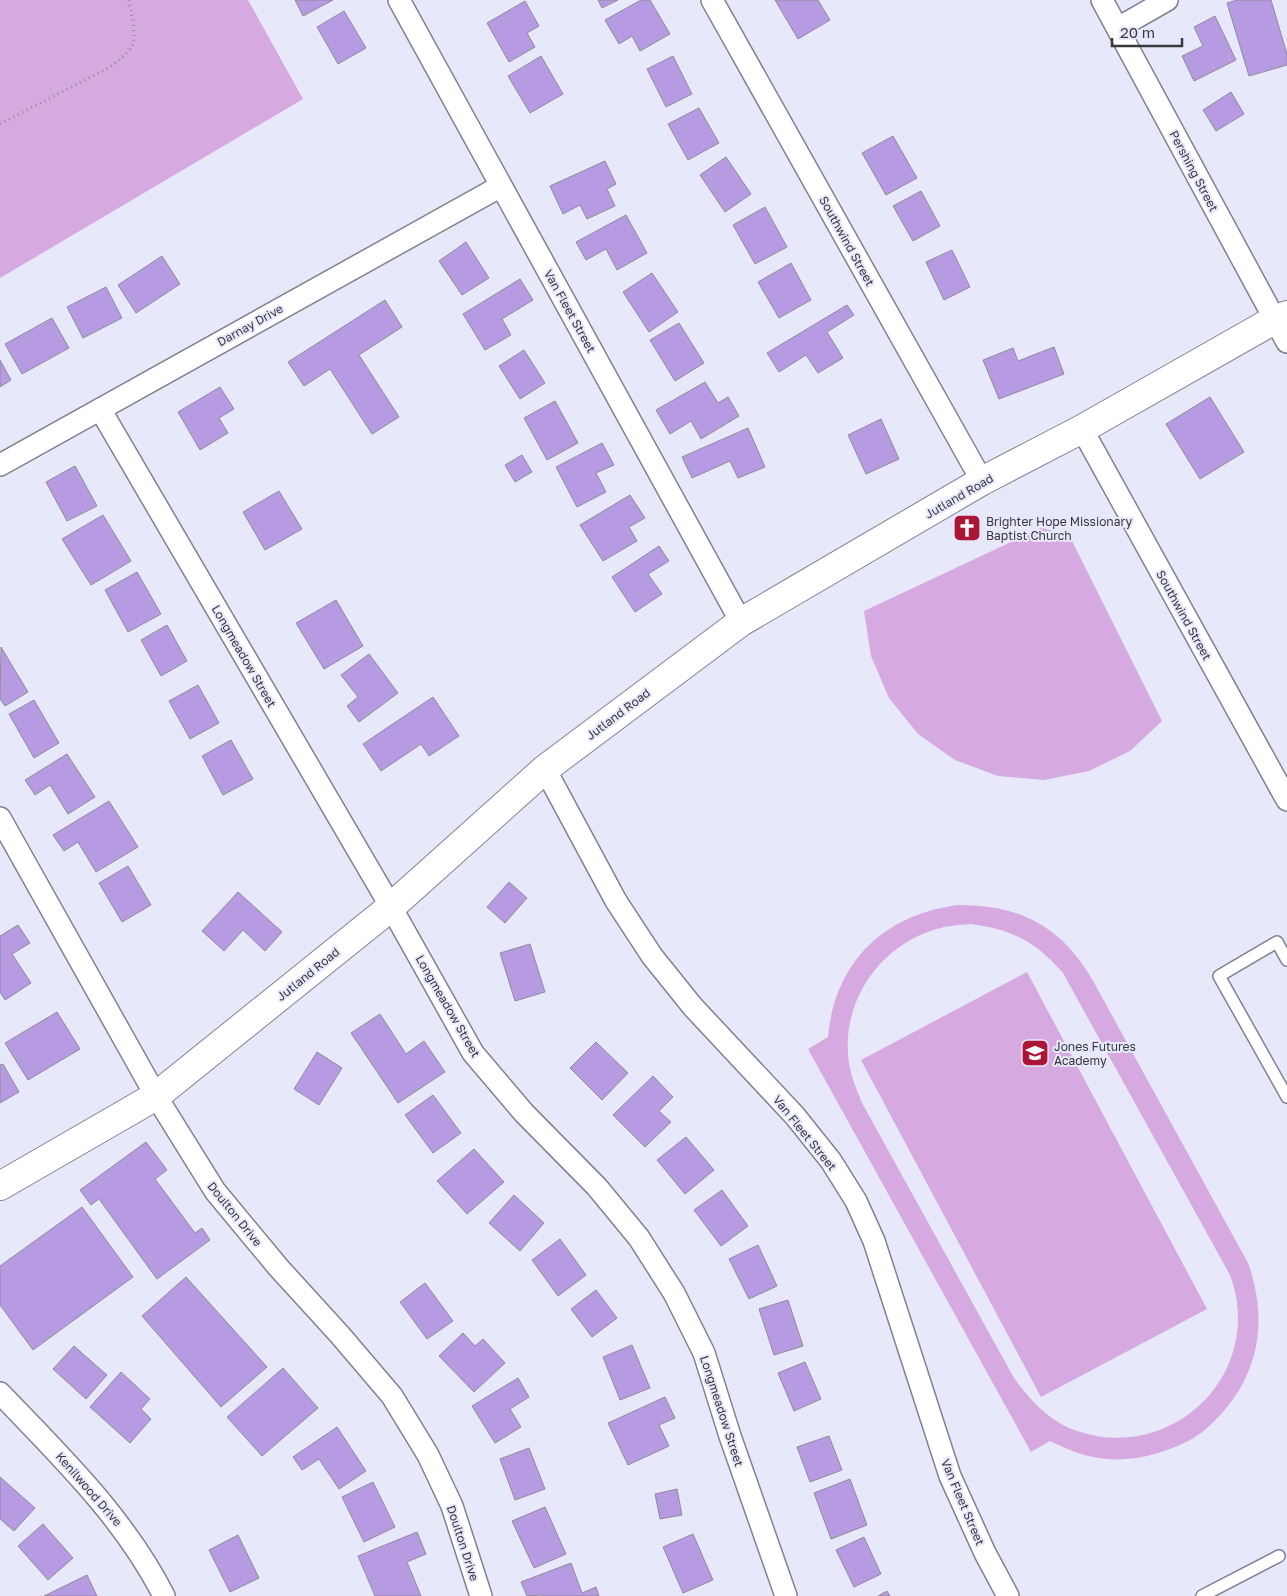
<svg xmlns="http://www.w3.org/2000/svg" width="1287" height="1596" font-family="'Golos Text',sans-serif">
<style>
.green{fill:#d6a9e0;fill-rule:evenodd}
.building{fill:#b69be3;stroke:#908b9a}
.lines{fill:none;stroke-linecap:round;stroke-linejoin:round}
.service-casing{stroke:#808191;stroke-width:14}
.minor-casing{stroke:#808191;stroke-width:24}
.tertiary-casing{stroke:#808191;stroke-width:30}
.path{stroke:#8f8f9c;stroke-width:3;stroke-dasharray:1 4;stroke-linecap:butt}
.service{stroke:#fff;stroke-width:11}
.minor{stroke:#fff;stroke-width:21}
.tertiary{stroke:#fff;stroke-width:28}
.labels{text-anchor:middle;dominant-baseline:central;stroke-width:4;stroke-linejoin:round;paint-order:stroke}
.street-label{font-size:12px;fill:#38383f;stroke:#e7e8fa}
.poi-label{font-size:12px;fill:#38383f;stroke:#e7e8fa;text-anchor:start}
</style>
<rect width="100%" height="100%" fill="#e7e8fa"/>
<path class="green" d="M 0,0 L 248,0 L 303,99 L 0,278 Z
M 1041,528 L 1069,535 L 1162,721 L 1130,751 L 1089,771 L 1044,780 L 998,776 L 955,760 L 918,734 L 889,698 L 871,656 L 864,611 Z
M 959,905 C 1020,905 1061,926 1092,979 L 1248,1263 C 1267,1316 1261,1369 1223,1412 C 1213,1423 1202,1434 1188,1441 C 1181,1445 1172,1448 1164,1451 C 1142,1459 1116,1462 1093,1457 C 1078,1454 1064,1448 1050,1441 L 1031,1452 L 808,1049 L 828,1037 C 835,962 884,914 959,905 ZM 971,924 C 1013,930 1035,941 1063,973 L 1230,1275 C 1266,1372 1174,1464 1077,1431 C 1050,1422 1030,1400 1014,1378 L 862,1103 C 857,1090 851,1077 849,1063 C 840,1005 877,948 933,930 C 945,926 958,925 971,924 Z
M 1027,972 L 1207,1309 L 1041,1397 L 861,1060 Z"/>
<path class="building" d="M 295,0 L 333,0 L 303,16 Z
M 598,0 L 618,0 L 602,8 Z
M 641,0 L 650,0 L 670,34 L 640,51 L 632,36 L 619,44 L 605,20 Z
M 775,0 L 818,0 L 830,20 L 798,39 Z
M 1237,0 L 1271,0 L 1287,54 L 1287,65 L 1249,76 L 1227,3 Z
M 525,1 L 539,26 L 527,33 L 535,47 L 509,62 L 487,23 Z
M 344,11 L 366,48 L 338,64 L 317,27 Z
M 1215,16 L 1236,60 L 1194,81 L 1182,56 L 1203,46 L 1194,27 Z
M 541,56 L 563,94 L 530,113 L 508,76 Z
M 673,56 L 692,94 L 666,107 L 647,69 Z
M 1231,92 L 1244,114 L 1216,131 L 1203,110 Z
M 699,108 L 719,143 L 688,160 L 668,124 Z
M 893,136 L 917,178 L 886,195 L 862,153 Z
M 726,157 L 751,194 L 725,212 L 700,175 Z
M 605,161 L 616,184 L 607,189 L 615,206 L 587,219 L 580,205 L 563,214 L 550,186 Z
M 921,191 L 940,226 L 913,241 L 893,206 Z
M 765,207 L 787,247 L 755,264 L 733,225 Z
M 626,215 L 647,253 L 617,270 L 606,249 L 586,260 L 576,242 Z
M 466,242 L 489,278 L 462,295 L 439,261 Z
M 952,250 L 970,287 L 944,300 L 926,262 Z
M 162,256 L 180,284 L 136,313 L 118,285 Z
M 791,263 L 811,300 L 779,318 L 758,282 Z
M 652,273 L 678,312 L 649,332 L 623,292 Z
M 520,279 L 533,300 L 502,319 L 511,335 L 485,350 L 463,314 Z
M 106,287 L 122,318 L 83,338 L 67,307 Z
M 385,300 L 402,327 L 359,355 L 399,417 L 372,434 L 330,369 L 304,386 L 288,362 Z
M 847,305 L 854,315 L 827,332 L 843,358 L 818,373 L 806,355 L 779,372 L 767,353 Z
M 52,318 L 69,348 L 22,374 L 5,344 Z
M 679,323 L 704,363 L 675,381 L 650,340 Z
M 1054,347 L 1064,374 L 999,399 L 983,360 L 1013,348 L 1018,361 Z
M 524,350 L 545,383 L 520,399 L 499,366 Z
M 0,360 L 11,380 L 0,387 Z
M 705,382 L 718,403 L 728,397 L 739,416 L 701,439 L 691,421 L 670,434 L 656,410 Z
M 220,387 L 234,409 L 219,418 L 228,433 L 200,450 L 178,412 Z
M 1210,397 L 1244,452 L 1200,479 L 1166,424 Z
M 555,401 L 578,443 L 547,460 L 524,418 Z
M 881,419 L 899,459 L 866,474 L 848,435 Z
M 748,428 L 765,467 L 738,478 L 730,461 L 692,478 L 682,457 Z
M 602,443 L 614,465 L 596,473 L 606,492 L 577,507 L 556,467 Z
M 522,455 L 532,472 L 515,482 L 505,465 Z
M 75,466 L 97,506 L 67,521 L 46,482 Z
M 279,491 L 302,529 L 265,550 L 243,512 Z
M 630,495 L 645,518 L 629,527 L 637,541 L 603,561 L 580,525 Z
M 103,515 L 131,561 L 91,585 L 62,539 Z
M 659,546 L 669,561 L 648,574 L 662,594 L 635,612 L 612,577 Z
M 137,572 L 161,614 L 128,632 L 105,590 Z
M 336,600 L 363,646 L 324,669 L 296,623 Z
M 167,625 L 187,661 L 161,676 L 141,640 Z
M 1,647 L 28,692 L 5,706 L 0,699 Z
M 369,654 L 398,693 L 359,722 L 347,706 L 358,697 L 341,675 Z
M 198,685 L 219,723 L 190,739 L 169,701 Z
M 433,697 L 459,736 L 429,756 L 421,744 L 381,771 L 363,744 Z
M 34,700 L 59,743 L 34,758 L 9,714 Z
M 231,740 L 253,779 L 223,795 L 202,756 Z
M 67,754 L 95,797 L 68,814 L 50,785 L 35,795 L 25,780 Z
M 109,801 L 138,847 L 96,872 L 78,842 L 64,851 L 53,835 Z
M 128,866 L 151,905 L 122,922 L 99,883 Z
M 509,882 L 527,898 L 505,923 L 487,907 Z
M 238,892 L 282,932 L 265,951 L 243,930 L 224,951 L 202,931 Z
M 18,925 L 30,943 L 12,954 L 31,983 L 5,1000 L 0,992 L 0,936 Z
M 530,944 L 545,992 L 515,1001 L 500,953 Z
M 57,1012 L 80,1049 L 28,1080 L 5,1043 Z
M 380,1014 L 406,1054 L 424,1041 L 445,1072 L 398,1103 L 351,1033 Z
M 596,1042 L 628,1073 L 602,1100 L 570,1068 Z
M 317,1052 L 342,1068 L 319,1105 L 294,1089 Z
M 3,1064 L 19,1092 L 0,1103 L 0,1065 Z
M 653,1076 L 673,1097 L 659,1111 L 671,1122 L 645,1147 L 613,1115 Z
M 433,1095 L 461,1133 L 433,1153 L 405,1115 Z
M 686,1137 L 714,1170 L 685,1194 L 657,1160 Z
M 146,1142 L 167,1170 L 155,1179 L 195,1233 L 202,1228 L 210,1240 L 157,1279 L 99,1199 L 91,1205 L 80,1190 Z
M 474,1149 L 504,1182 L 467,1214 L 437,1181 Z
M 722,1190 L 748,1226 L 721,1246 L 694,1210 Z
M 514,1195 L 544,1223 L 520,1251 L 489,1223 Z
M 82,1207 L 133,1277 L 33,1350 L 0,1305 L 0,1266 Z
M 560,1239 L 586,1275 L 558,1296 L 532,1260 Z
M 758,1245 L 777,1286 L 749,1299 L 729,1259 Z
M 186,1277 L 267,1367 L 221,1407 L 142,1316 Z
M 425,1283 L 453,1321 L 427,1339 L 400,1302 Z
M 596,1290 L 617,1318 L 592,1337 L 571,1309 Z
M 788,1300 L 803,1346 L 774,1355 L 759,1309 Z
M 463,1333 L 475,1346 L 483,1339 L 505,1363 L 474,1392 L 439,1356 Z
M 632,1345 L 650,1388 L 620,1400 L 603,1357 Z
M 74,1346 L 107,1375 L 86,1399 L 53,1369 Z
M 805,1362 L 821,1399 L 794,1411 L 778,1373 Z
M 283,1368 L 318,1408 L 262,1456 L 227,1417 Z
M 121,1372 L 150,1399 L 141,1409 L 151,1419 L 130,1443 L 90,1407 Z
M 518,1378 L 529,1397 L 510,1409 L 521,1427 L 495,1443 L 472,1406 Z
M 665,1397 L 675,1418 L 659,1425 L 669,1446 L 628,1465 L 608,1423 Z
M 337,1427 L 366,1471 L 339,1489 L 319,1459 L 302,1470 L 293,1457 Z
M 829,1436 L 842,1470 L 810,1482 L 797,1447 Z
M 529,1448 L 545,1489 L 515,1500 L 500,1459 Z
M 0,1477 L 35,1508 L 14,1531 L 0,1519 Z
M 850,1479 L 867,1525 L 831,1539 L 814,1493 Z
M 373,1482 L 395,1527 L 364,1542 L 342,1497 Z
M 677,1489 L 682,1515 L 660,1519 L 655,1494 Z
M 545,1507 L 566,1554 L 534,1568 L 512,1521 Z
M 43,1524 L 73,1558 L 48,1580 L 18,1546 Z
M 417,1532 L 426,1554 L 407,1562 L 421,1596 L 375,1596 L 358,1556 Z
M 693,1534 L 713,1580 L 683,1593 L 663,1547 Z
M 238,1535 L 259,1578 L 230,1592 L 209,1550 Z
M 864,1537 L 881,1574 L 854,1587 L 836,1550 Z
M 571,1563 L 582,1593 L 596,1587 L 599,1596 L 543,1596 L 542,1595 L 527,1596 L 521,1582 Z
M 87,1575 L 97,1596 L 44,1596 Z
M 887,1591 L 890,1596 L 878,1596 Z"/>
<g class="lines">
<defs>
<path id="service" d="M 1287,960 L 1277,942 L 1219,976 L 1287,1097
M 1202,1596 L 1279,1556"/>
<path id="minor" d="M 399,0 L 741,622
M 712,0 L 982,481
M 1102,0 L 1287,342
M 1118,28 L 1167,0
M 100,409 L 391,907 L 473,1053 L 524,1113 L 597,1187 L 639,1238 L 674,1293 L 704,1353 L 730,1436 L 786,1596
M 1082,429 L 1287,800
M 0,465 L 501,186
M 545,769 L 616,901 L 652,956 L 693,1007 L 795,1116 L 831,1161 L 856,1201 L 874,1241 L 950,1476 L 985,1553 L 1008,1596
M 0,818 L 156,1096 L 215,1191 L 278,1267 L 340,1335 L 392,1396 L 428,1455 L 452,1506 L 481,1596
M 0,1393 C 60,1456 124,1517 164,1596"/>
<path id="tertiary" d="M 0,1186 L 156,1096 L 391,907 L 545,769 L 741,622 L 982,481 L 1082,429 L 1274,320 L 1287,315"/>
</defs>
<use href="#service" class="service-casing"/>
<use href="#minor" class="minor-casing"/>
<use href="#tertiary" class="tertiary-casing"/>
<path class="path" d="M 0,124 L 110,67 C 117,61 125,56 131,48 C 138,37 131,12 129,0"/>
<use href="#service" class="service"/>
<use href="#minor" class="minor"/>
<use href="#tertiary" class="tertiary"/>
</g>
<defs>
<symbol id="church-square" viewBox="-11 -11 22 22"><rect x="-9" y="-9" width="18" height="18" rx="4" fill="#ab1536" stroke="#e7e8fa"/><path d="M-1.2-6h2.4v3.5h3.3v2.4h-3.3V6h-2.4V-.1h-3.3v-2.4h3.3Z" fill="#fff"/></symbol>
<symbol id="school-square" viewBox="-11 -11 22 22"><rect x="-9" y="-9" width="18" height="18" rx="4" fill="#ab1536" stroke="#e7e8fa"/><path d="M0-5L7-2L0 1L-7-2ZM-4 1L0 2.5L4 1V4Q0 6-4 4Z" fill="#fff"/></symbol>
</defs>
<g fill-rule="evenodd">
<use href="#church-square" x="951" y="512" width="32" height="32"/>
<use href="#school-square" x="1019" y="1037" width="32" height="32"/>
</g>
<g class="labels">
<g class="street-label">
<text transform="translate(1194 171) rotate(62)">Pershing Street</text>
<text transform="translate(847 241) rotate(61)">Southwind Street</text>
<text transform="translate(570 311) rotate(61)">Van Fleet Street</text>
<text transform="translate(250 325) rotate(-29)">Darnay Drive</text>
<text transform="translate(959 496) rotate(-30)">Jutland Road</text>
<text transform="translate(1184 615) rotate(61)">Southwind Street</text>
<text transform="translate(244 656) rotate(60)">Longmeadow Street</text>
<text transform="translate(618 714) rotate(-37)">Jutland Road</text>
<text transform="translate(308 974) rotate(-39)">Jutland Road</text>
<text transform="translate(448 1006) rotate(60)">Longmeadow Street</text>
<text transform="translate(805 1133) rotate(51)">Van Fleet Street</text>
<text transform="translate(235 1214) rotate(51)">Doulton Drive</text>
<text transform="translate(722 1411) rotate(72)">Longmeadow Street</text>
<text transform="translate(89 1489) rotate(49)">Kenilwood Drive</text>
<text transform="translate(963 1502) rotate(67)">Van Fleet Street</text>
<text transform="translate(463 1543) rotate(72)">Doulton Drive</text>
</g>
<g class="poi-label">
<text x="986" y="521">Brighter Hope Missionary<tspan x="986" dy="14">Baptist Church</tspan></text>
<text x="1054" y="1046">Jones Futures<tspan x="1054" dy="14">Academy</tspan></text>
</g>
</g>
<path d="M1112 38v8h70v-8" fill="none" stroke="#38383f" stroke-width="2.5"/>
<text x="1120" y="38" font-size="15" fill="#38383f" stroke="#e7e8fa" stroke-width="4" paint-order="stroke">20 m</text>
</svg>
